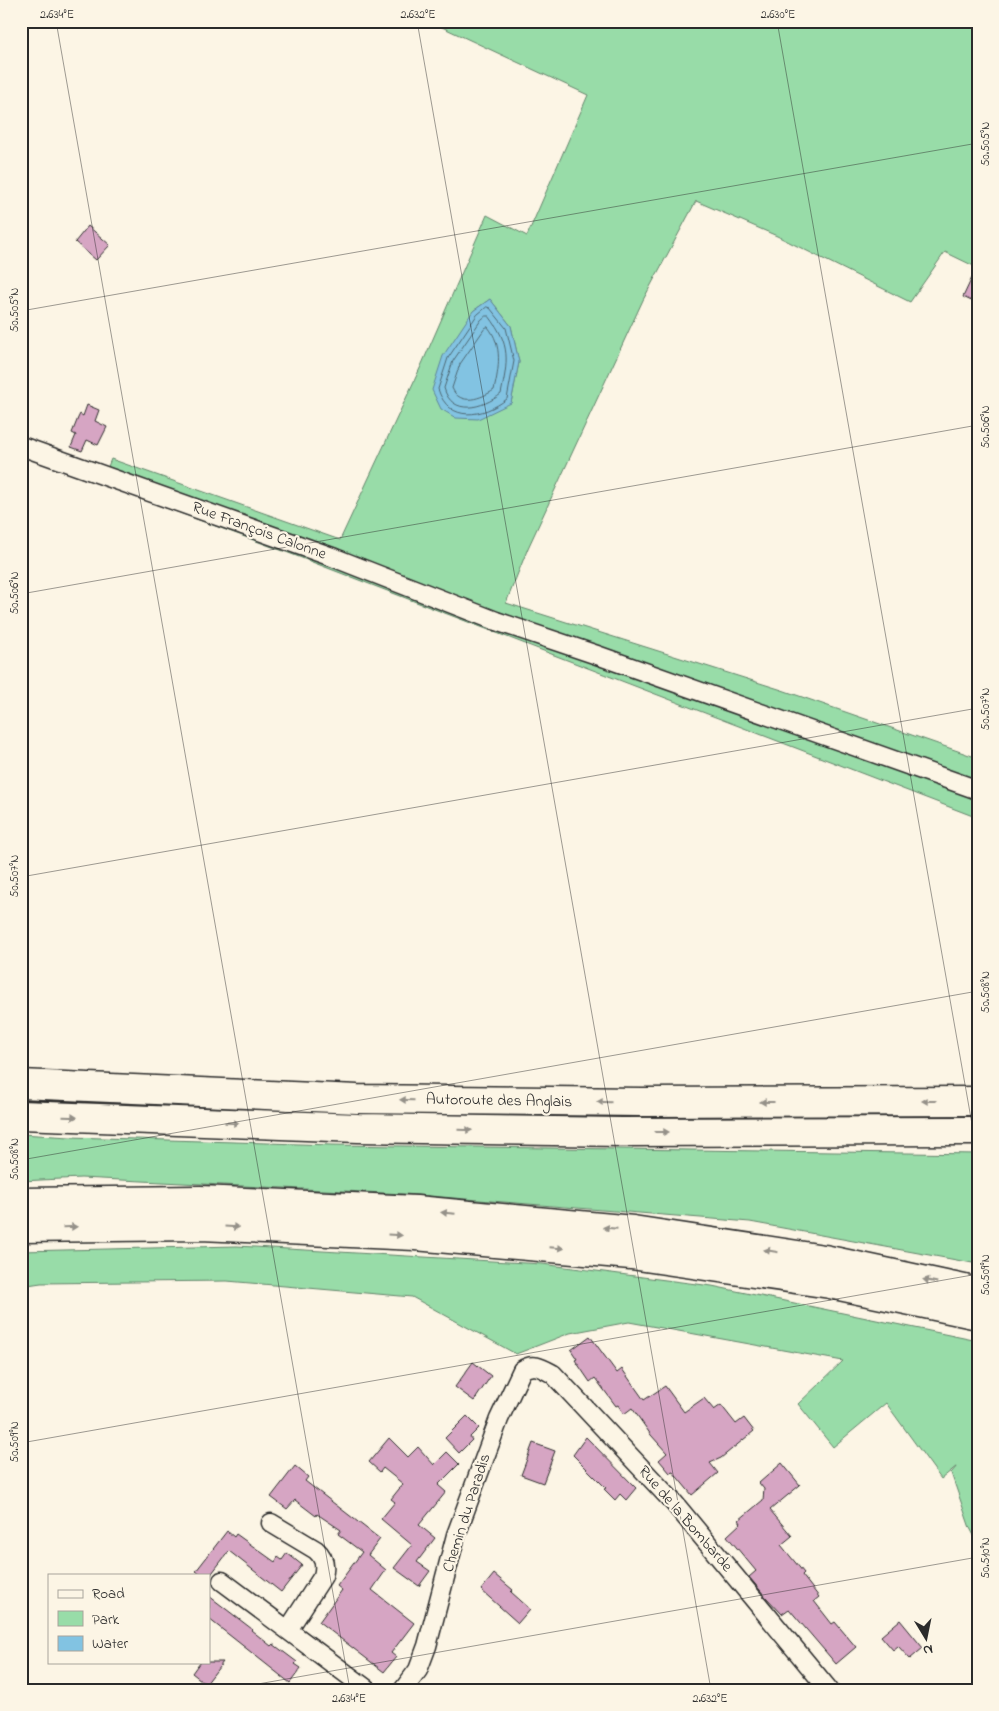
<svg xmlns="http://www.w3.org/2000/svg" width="999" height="1711" font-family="'Indie Flower',sans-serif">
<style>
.green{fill:#98dca8;stroke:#62846a;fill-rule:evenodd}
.water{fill:#82c3e2;stroke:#5f8699}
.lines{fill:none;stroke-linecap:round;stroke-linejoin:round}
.shore{stroke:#4e6874;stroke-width:1}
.building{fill:#d6a5c3;stroke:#2b2b2b}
.street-casing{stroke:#2b2b2b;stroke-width:21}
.highway-casing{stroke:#2b2b2b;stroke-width:31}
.street{stroke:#fcf5e5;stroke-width:18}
.highway{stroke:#fcf5e5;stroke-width:28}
.oneway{fill:#949088}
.ticks{fill:none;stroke:#2b2b2b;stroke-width:1;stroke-opacity:0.45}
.labels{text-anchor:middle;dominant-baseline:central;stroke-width:4.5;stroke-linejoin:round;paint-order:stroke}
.street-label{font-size:16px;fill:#2b2b2b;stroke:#fcf5e5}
.neatline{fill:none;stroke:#2b2b2b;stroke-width:2}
.ticks-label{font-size:12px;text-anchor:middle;fill:#2b2b2b}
</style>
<rect width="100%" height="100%" fill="#fcf5e5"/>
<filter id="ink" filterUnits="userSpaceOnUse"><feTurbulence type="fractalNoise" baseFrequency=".02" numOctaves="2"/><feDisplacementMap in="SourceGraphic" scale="10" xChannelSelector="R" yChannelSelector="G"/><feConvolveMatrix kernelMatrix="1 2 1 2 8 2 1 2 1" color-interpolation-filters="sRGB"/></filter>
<g filter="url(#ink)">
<path class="green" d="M 429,21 L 978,21 L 978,268 L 945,252 L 910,302 L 777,236 L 696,201 L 643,300 L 528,548 L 506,603 L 782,690 L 978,758 L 978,818 L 286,552 L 101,484 L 111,459 L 340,540 L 422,364 L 487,215 L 527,236 L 588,95 ZM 490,299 L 511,326 L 519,362 L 511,403 L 473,311 Z
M 21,1134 L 70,1137 L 332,1145 L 978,1154 L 978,1264 L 750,1222 L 405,1194 L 81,1178 L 21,1181 Z
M 237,1246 L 542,1264 L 712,1286 L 978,1341 L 978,1543 L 970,1528 L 951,1473 L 957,1466 L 941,1479 L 886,1403 L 833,1447 L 798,1404 L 843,1361 L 629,1322 L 570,1333 L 516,1354 L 412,1297 L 227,1281 L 41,1283 L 21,1286 L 21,1251 Z"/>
<path class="water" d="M 490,299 L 511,326 L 519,362 L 511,403 L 478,419 L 456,418 L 441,409 L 432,390 L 443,356 L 473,311 Z"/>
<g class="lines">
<path class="shore" d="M 487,307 L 490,308 L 506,328 L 514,361 L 507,399 C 483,417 449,424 438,389 L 448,358 L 477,315 Z
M 486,316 L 489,316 C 511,345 508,361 501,394 C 483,408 452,417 444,388 L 453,361 L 481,320 Z
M 488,327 C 503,345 499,369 494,390 C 482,398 460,407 452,388 L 460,364 L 485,328 Z"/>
</g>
<path class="building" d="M 88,226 L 110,245 L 96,260 L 75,242 Z
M 978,265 L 978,304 L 963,297 Z
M 87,405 L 99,410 L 95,421 L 107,427 L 98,445 L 87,440 L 82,451 L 71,447 L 76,435 L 72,433 L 78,418 L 80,414 L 83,416 Z
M 590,1336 L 617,1373 L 622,1369 L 644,1400 L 665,1386 L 684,1412 L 704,1398 L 714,1410 L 721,1405 L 736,1424 L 744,1418 L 754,1431 L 721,1458 L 710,1463 L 718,1473 L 692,1495 L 673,1472 L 670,1473 L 659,1460 L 667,1453 L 651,1435 L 632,1408 L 624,1414 L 618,1405 L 616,1406 L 595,1378 L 590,1382 L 575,1360 L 577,1359 L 571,1350 Z
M 473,1362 L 491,1376 L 474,1401 L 455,1387 Z
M 467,1416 L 479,1428 L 470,1437 L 472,1440 L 459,1453 L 445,1438 Z
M 586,1437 L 636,1488 L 626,1500 L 620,1494 L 615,1500 L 604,1489 L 606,1488 L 573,1455 Z
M 389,1438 L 408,1457 L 418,1447 L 434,1465 L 447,1452 L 459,1464 L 438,1485 L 446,1492 L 419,1525 L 435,1538 L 417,1562 L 430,1571 L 419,1586 L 394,1568 L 412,1545 L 381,1519 L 395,1502 L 391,1499 L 403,1484 L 383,1468 L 380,1472 L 369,1462 Z
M 533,1443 L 555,1451 L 543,1483 L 521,1475 Z
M 782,1463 L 800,1485 L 770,1510 L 792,1536 L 781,1545 L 804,1573 L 802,1575 L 819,1597 L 814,1601 L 832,1624 L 835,1622 L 856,1647 L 836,1664 L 789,1609 L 782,1614 L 765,1596 L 749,1577 L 756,1571 L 727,1536 L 741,1523 L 739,1520 L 763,1500 L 764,1489 L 759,1483 Z
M 295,1466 L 308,1477 L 305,1481 L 380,1539 L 368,1555 L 386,1570 L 372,1590 L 414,1623 L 391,1653 L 396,1657 L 384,1672 L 319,1622 L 342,1590 L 337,1586 L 362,1552 L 338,1534 L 341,1530 L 317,1514 L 316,1516 L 295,1500 L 287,1509 L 271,1497 Z
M 227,1531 L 234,1537 L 236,1534 L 275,1562 L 278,1557 L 282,1560 L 287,1553 L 302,1565 L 281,1592 L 229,1551 L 209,1577 L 209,1575 L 201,1575 L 196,1571 Z
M 494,1574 L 513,1590 L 511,1592 L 530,1609 L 518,1623 L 481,1590 Z
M 209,1596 L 252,1629 L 251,1630 L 271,1646 L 273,1644 L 297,1662 L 295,1664 L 301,1668 L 290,1683 L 209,1619 Z
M 900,1620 L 923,1648 L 910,1659 L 898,1646 L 893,1650 L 881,1636 Z
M 200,1662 L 223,1662 L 206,1684 L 192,1673 Z"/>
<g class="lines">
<defs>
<path id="street" d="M 21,446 L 335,558 L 496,621 L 597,655 L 978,790
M 271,1523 L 316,1550 C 324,1557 326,1565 323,1576 L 288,1630
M 222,1581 L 368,1690
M 403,1690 L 418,1670 L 427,1646 L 456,1535 L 499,1419 L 522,1370 C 533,1362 542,1368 553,1374 L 675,1504 L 829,1690"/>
<path id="highway" d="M 21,1084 L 357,1099 L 642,1102 L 978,1101
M 21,1115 L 358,1128 L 622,1132 L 978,1131
M 21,1202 L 200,1200 L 416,1210 L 633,1230 L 824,1259 L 978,1292
M 21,1228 L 201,1226 L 415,1236 L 631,1255 L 830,1284 L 978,1315"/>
</defs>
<use href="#street" class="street-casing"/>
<use href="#highway" class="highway-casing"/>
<use href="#street" class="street"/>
<use href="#highway" class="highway"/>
</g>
<defs><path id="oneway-solid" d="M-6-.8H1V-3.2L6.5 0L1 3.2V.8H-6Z" transform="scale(1.25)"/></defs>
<g class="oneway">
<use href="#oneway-solid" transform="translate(407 1100) rotate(-179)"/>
<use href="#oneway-solid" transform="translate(929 1101) rotate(180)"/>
<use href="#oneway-solid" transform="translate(604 1102) rotate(-179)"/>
<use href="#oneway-solid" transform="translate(767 1102) rotate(180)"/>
<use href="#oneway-solid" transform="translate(70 1117) rotate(2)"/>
<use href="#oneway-solid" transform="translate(232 1123) rotate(2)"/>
<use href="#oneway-solid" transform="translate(465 1130) rotate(1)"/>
<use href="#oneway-solid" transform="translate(662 1132)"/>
<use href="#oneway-solid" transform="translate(448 1213) rotate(-175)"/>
<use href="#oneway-solid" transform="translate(70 1227) rotate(-1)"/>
<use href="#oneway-solid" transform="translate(232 1227) rotate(3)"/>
<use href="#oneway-solid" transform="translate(610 1228) rotate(-175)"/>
<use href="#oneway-solid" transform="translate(395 1235) rotate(3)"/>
<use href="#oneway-solid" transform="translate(557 1248) rotate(5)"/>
<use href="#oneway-solid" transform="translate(771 1251) rotate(-171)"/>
<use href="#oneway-solid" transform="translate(930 1281) rotate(-168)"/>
</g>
</g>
<path class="ticks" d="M 56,21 L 350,1690M 417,21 L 711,1690M 777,21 L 978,1158M 21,28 L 62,21M 21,311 L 978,143M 21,594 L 978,425M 21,877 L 978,708M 21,1160 L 978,991M 21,1443 L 978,1274M 224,1690 L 978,1557"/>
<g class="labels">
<g class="street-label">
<text transform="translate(259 531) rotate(20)">Rue François Calonne</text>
<text transform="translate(499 1101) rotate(1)">Autoroute des Anglais</text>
<text transform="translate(467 1513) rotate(-72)">Chemin du Paradis</text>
<text transform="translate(685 1519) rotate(49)">Rue de la Bombarde</text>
</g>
</g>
<rect width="999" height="1711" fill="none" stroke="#fcf5e5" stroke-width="55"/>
<rect x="48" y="1574" width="162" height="90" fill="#fcf5e5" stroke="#a8a49b"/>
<rect x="58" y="1590" width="25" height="8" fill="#fcf5e5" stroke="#a8a49b"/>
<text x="92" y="1598" font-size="15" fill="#2b2b2b">Road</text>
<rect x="58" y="1611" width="25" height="15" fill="#98dca8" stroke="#a8a49b"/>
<text x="92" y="1624" font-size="15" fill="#2b2b2b">Park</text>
<rect x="58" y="1636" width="25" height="15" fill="#82c3e2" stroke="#a8a49b"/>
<text x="92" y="1648" font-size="15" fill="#2b2b2b">Water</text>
<g transform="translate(926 1638) rotate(170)" stroke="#fcf5e5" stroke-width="4" paint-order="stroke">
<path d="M0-4L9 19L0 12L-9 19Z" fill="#2b2b2b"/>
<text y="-8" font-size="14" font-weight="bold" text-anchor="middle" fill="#2b2b2b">N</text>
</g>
<rect x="28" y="28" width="944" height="1656" class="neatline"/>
<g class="ticks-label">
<text x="57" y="18">2.634°E</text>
<text x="418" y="18">2.632°E</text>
<text x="778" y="18">2.630°E</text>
<text transform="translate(985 144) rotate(-90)" y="4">50.505°N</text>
<text transform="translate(14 310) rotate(-90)" y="4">50.505°N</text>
<text transform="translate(985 427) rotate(-90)" y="4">50.506°N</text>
<text transform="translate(14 593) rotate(-90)" y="4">50.506°N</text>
<text transform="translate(985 709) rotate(-90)" y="4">50.507°N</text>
<text transform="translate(14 876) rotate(-90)" y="4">50.507°N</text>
<text transform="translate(985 992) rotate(-90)" y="4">50.508°N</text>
<text transform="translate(14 1159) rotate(-90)" y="4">50.508°N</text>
<text transform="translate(985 1275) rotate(-90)" y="4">50.509°N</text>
<text transform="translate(14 1442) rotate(-90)" y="4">50.509°N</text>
<text transform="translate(985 1558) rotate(-90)" y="4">50.510°N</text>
<text x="349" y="1702">2.634°E</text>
<text x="710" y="1702">2.632°E</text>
</g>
</svg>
